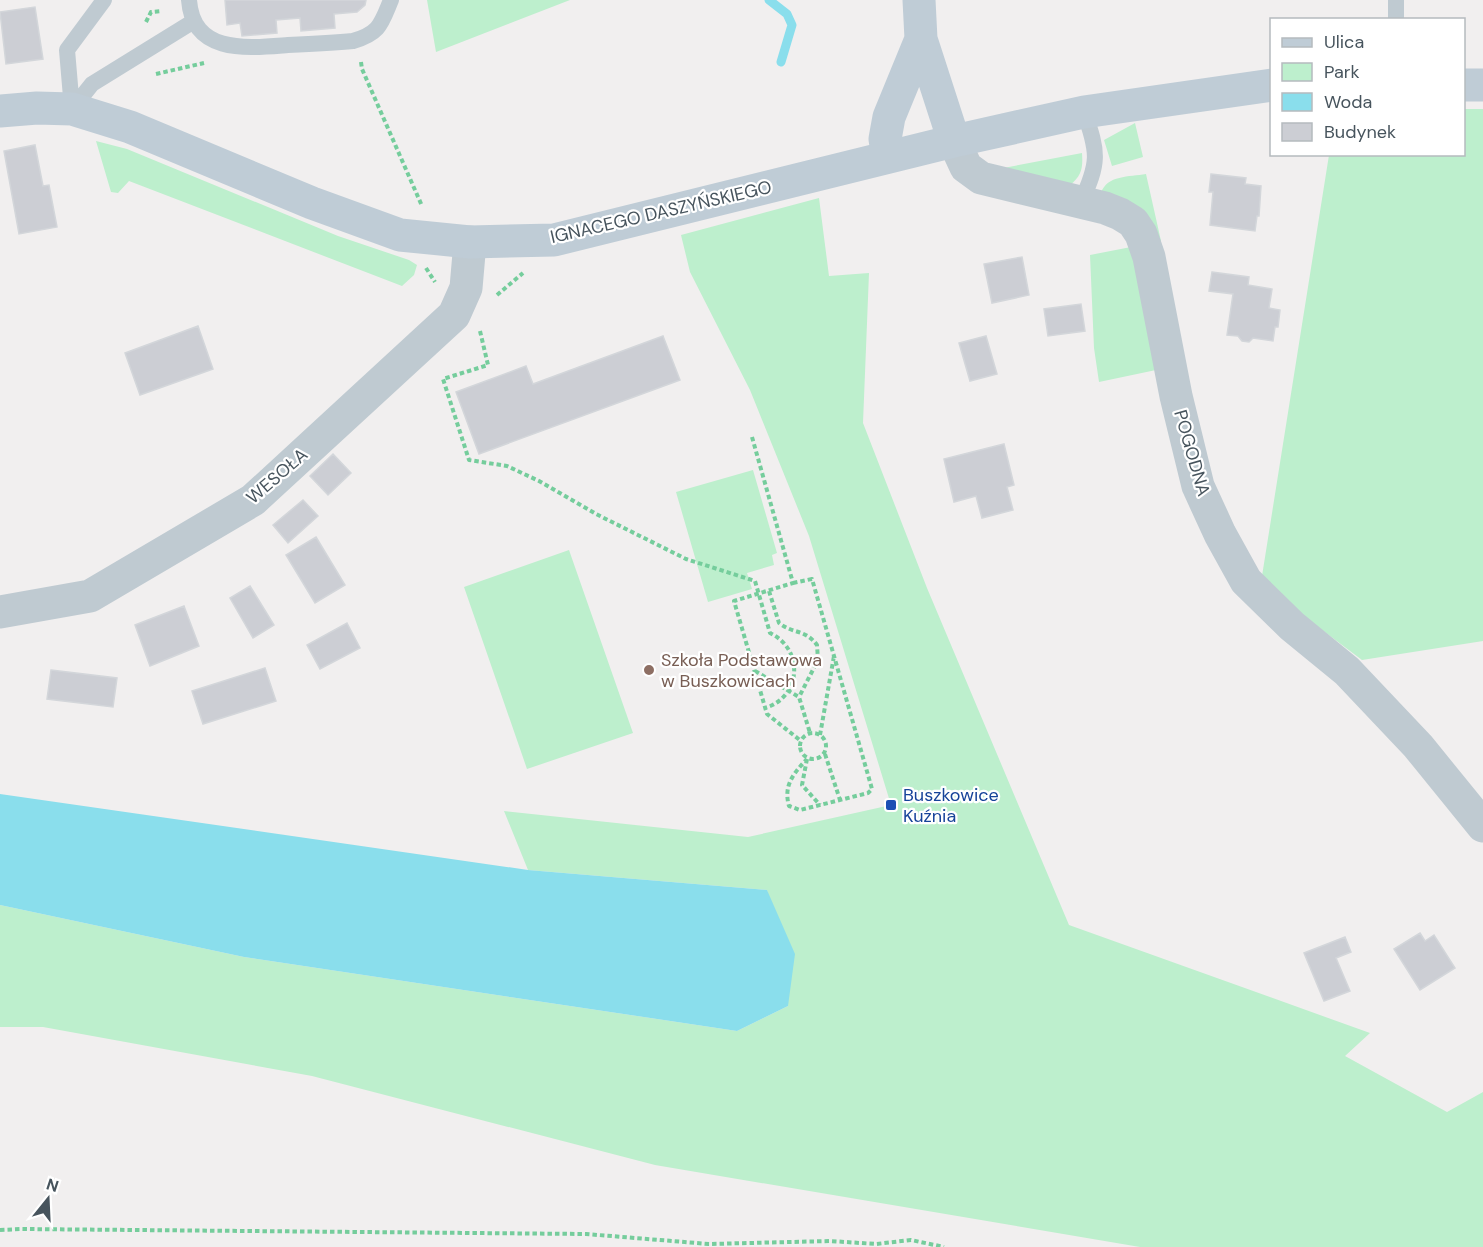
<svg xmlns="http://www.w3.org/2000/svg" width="1483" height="1247" font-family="'DM Sans',sans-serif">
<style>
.green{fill:#bdefcd}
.water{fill:#8adeec}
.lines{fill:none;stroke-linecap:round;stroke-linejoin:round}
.stream{stroke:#8adeec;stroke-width:9}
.building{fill:#ccced4;stroke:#d3d6da;stroke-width:1.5}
.path{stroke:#75cd9c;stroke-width:4;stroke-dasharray:4.5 3;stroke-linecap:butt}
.lane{stroke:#bfcad1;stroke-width:16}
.street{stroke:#bfcad1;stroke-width:33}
.secondary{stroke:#bfccd6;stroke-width:33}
.education-dot{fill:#8d6e63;stroke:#fff;stroke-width:2}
.transit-dot{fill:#1a4fb4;stroke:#fff;stroke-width:2}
.labels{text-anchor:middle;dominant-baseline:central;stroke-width:4.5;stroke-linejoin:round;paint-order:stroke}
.street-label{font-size:18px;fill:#47545d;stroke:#fff}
.education-label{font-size:18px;fill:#785e54;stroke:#fff;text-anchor:start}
.transit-label{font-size:18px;fill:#164399;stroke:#fff;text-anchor:start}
</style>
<rect width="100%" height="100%" fill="#f1efef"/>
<path class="green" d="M 427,0 L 570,0 L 436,52 Z
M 1464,109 L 1483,109 L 1483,641 L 1362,660 L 1273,593 L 1262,576 L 1329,155 L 1464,154 Z
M 1135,123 L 1143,157 L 1112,166 L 1104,140 Z
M 96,141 L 127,149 L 338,236 L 409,260 L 417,265 L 414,275 L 402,286 L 129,181 L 118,193 L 111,192 Z
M 1082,153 C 1083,167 1082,176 1070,185 L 993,170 Z
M 1146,174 L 1161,241 L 1152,242 L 1101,193 C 1107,175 1129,177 1146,174 Z
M 819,198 L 829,276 L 869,273 L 863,423 L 927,588 L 1069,925 L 1370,1033 L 1345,1056 L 1447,1112 L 1483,1092 L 1483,1247 L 1140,1247 L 655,1165 L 312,1076 L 43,1027 L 0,1027 L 0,905 L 244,957 L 737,1031 L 788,1006 L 767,890 L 528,870 L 504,811 L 748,837 L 891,805 L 809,536 L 750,390 L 690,272 L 681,235 Z
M 1131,247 L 1156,370 L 1099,382 L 1094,348 L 1090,255 Z
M 753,470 L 777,553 L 772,555 L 774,565 L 747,573 L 752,589 L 708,602 L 676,492 Z
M 569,550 L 633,733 L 527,769 L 464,587 Z"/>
<path class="water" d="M 0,794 L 528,870 L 767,890 L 795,954 L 788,1006 L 737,1031 L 244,957 L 0,905 Z"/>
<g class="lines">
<path class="stream" d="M 769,0 L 787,14 L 792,25 L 781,62"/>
</g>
<path class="building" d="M 225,0 L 366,0 L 365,5 L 357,12 L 334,14 L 335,28 L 301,31 L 300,18 L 276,20 L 277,33 L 242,36 L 240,23 L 227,25 Z
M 35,7 L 43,59 L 6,64 L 0,12 Z
M 35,145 L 43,186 L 49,185 L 57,227 L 19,234 L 4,151 Z
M 1211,174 L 1246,178 L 1245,184 L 1261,186 L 1259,216 L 1257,216 L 1255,231 L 1210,225 L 1213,192 L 1209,192 Z
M 1022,257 L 1029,295 L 992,303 L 984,264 Z
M 1212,272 L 1249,277 L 1248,285 L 1272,289 L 1269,308 L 1280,310 L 1278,327 L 1275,327 L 1273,341 L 1253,338 L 1249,342 L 1242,341 L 1238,336 L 1227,335 L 1233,294 L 1209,291 Z
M 1081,304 L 1085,331 L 1048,336 L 1044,309 Z
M 198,326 L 213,369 L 140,395 L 125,353 Z
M 663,336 L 680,380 L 479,454 L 456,392 L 526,366 L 533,384 Z
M 986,336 L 997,374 L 970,381 L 959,343 Z
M 1004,444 L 1014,485 L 1007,487 L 1013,510 L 982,518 L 976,496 L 954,502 L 944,459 Z
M 333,454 L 351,473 L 328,495 L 310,476 Z
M 303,500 L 318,516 L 288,543 L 273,525 Z
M 316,537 L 345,585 L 315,603 L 286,555 Z
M 250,586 L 274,625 L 253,638 L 230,598 Z
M 184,606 L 199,646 L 150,666 L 135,625 Z
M 347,623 L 360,648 L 320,669 L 307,645 Z
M 265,668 L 276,701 L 203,724 L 192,691 Z
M 51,670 L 117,678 L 113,707 L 47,699 Z
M 1420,933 L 1425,941 L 1434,935 L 1455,968 L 1420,990 L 1394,949 Z
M 1345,937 L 1351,952 L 1336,958 L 1350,991 L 1324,1001 L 1304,953 Z"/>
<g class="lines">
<path class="path" d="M 146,22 L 151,12 L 162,11
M 361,62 L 362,69 L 422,206
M 156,74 L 204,63
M 426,268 L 435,282
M 497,295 L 523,273
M 480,331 L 488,365 L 443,379 L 469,460 L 507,466 L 539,481 L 596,514 L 686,559 L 755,581 L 770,633 C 804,649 802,697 765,708
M 752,437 L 793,583 L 734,601 L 767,714 L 801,741
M 793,583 L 812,579 L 872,789 L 868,793 L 800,810 L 789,806 C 783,785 794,773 807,759
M 769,591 L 779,623 C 793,634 805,629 817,645 L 818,660 L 799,697
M 755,671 L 799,697 L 810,733
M800 746a13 13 0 1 1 26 0a13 13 0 1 1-26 0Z
M 820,735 L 834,656
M 825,754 L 840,800
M 807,759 L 802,785 L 820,805
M 0,1230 L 22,1229 L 586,1234 L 709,1244 L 830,1241 L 876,1244 L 911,1240 L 944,1247"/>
<path class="lane" d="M 189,0 C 193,55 248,48 288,45 C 310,44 332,43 353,41 C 380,33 381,24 391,0
M 1396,0 L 1396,20
M 72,109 L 92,84 L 194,21
M 72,109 L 67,50 L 104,0
M 1081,202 C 1099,163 1099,153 1084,112"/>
<path class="street" d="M 954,141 L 966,167 L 981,178 L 1105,208 L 1120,214 L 1133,222 L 1141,234 L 1149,257 L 1176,396 L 1198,486 L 1220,534 L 1246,581 L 1292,626 L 1347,671 L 1418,746 L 1483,826
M 0,612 L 90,596 L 253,500 L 454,315 L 466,288 L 470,242"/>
<path class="secondary" d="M 919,0 L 921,39 L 954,141
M 1464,85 L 1483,85
M 0,111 L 37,108 L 72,109 L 130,127 L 312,203 L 400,235 L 470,242 L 554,240 L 954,141 L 1084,112 L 1272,85
M 888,157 L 885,139 L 889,117 L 921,39"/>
</g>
<circle class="education-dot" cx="649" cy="670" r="6"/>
<rect class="transit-dot" x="885" y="799" width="12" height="12" rx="3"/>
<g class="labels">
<g class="street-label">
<text transform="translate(661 212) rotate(-13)">IGNACEGO DASZYŃSKIEGO</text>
<text transform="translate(1192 453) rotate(74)">POGODNA</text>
<text transform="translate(277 476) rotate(-41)">WESOŁA</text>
</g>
<g class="education-label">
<text x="661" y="660">Szkoła Podstawowa<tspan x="661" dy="21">w Buszkowicach</tspan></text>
</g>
<g class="transit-label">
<text x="903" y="795">Buszkowice<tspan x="903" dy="21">Kuźnia</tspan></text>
</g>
</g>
<rect x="1270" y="18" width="195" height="138" fill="#ffffff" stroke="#b5bbbe" stroke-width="1.5"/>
<rect x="1282" y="38" width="30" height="9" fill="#bfccd6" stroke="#b5bbbe" stroke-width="1.5"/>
<text x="1324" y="48" font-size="18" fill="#47545d">Ulica</text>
<rect x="1282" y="63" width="30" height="18" fill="#bdefcd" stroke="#b5bbbe" stroke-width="1.5"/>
<text x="1324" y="78" font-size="18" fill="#47545d">Park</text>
<rect x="1282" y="93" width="30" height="18" fill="#8adeec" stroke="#b5bbbe" stroke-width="1.5"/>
<text x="1324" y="108" font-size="18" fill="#47545d">Woda</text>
<rect x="1282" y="123" width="30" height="18" fill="#ccced4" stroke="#b5bbbe" stroke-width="1.5"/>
<text x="1324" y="138" font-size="18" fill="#47545d">Budynek</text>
<g transform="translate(48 1199) rotate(18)" stroke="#ffffff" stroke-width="4.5" paint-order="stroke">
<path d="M0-4.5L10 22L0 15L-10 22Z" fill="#47545d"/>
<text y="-9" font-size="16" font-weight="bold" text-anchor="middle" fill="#47545d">N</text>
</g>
</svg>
